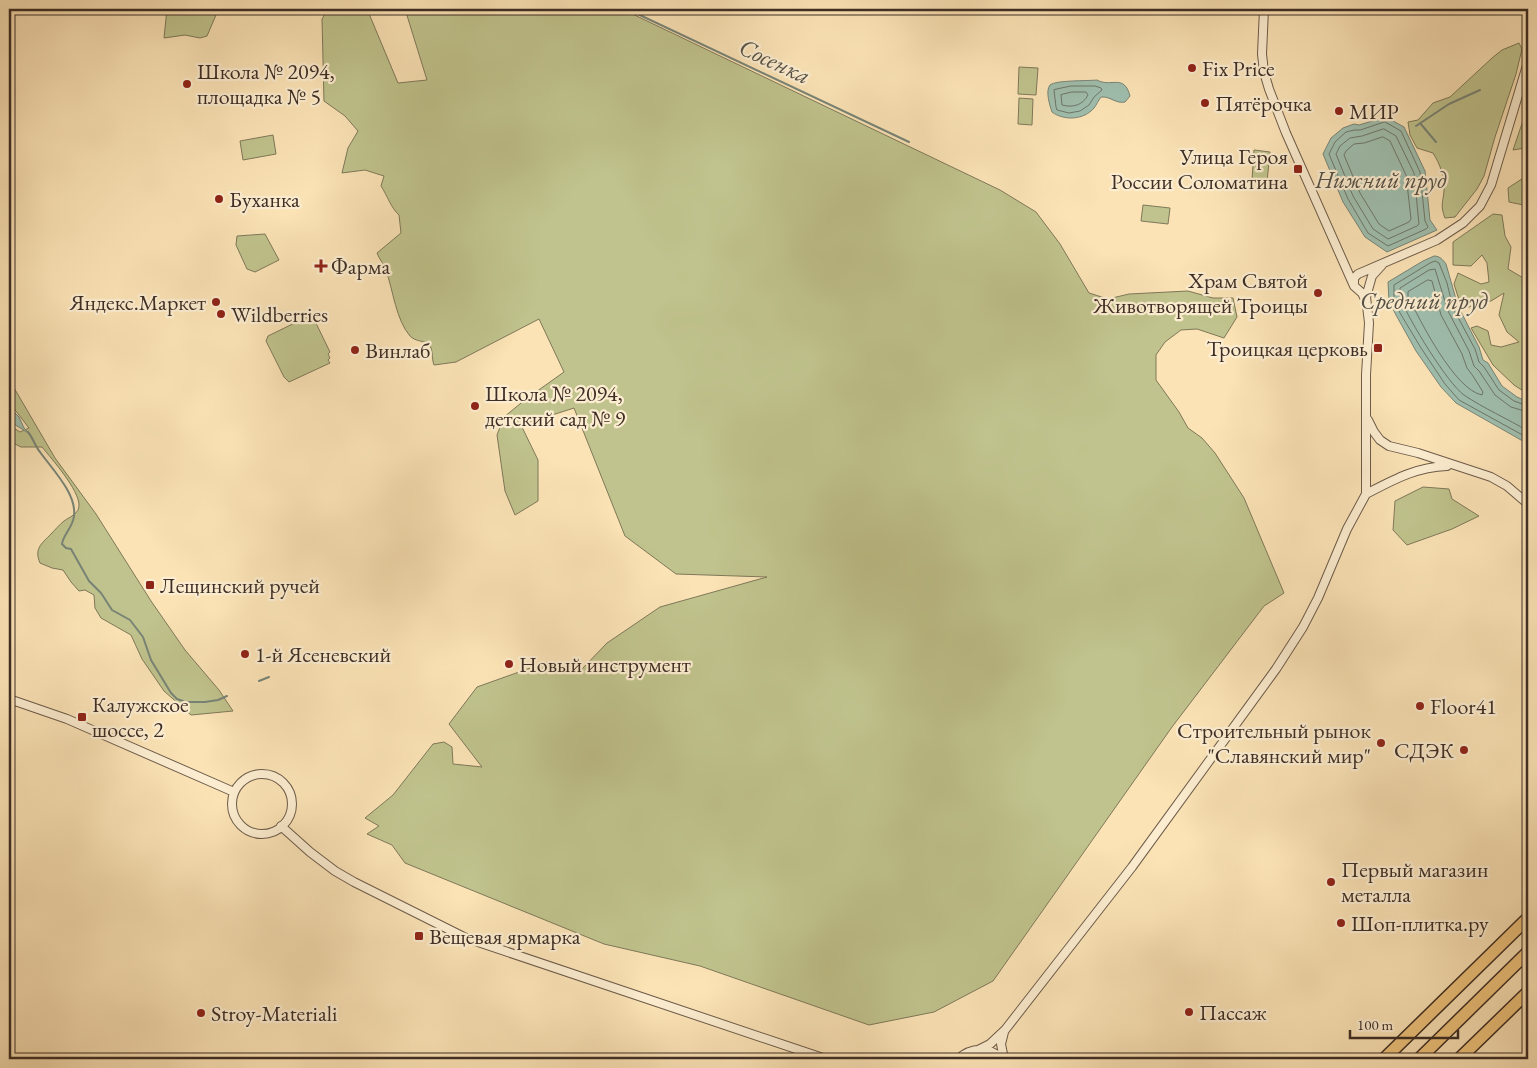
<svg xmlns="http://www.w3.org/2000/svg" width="1537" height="1068" font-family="'EB Garamond',serif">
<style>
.green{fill:#c0c38d;stroke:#7f7859}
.water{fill:#9fbead;stroke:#788477}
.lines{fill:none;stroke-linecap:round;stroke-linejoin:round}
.shore{stroke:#6e7669;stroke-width:1}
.stream{stroke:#788477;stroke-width:2}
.minor-casing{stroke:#6d5b49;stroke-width:10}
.highway-casing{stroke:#3e2e25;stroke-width:14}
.minor{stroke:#fcedd0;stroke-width:8}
.highway{stroke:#eec27b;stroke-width:11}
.poi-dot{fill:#8f2418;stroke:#fcedd0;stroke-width:2}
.labels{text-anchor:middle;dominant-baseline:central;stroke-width:4.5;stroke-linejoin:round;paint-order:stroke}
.poi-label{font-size:22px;fill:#3e2e25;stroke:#fcedd0;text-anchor:start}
.water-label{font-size:24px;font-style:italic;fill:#565247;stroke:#fcedd0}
</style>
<rect width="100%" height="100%" fill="#fbe3b6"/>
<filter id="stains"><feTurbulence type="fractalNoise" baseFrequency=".004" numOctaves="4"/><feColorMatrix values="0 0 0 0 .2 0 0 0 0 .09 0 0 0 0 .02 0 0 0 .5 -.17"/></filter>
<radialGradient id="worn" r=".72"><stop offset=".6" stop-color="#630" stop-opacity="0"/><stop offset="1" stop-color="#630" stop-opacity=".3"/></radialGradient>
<path class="green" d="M 167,9 L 215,9 L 216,15 L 207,36 L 200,38 L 185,35 L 164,38 Z
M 328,9 L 367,9 L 398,83 L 427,80 L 405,9 L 622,9 L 1000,190 L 1036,212 L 1060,244 L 1089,293 L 1108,299 L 1129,294 L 1188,291 L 1213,298 L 1233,298 L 1237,317 L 1224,338 L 1197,329 L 1181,330 L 1165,342 L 1156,355 L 1156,380 L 1179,412 L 1188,428 L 1202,438 L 1215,453 L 1244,498 L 1284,593 L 1264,606 L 1172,727 L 993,981 L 934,1012 L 869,1025 L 700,966 L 604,944 L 405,863 L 392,845 L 367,834 L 379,826 L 365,818 L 393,795 L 433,744 L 444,742 L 452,747 L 453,764 L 482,767 L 449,724 L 477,687 L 547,662 L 563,673 L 581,670 L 607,643 L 660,607 L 767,577 L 676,574 L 625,536 L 574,408 L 521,425 L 538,460 L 538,501 L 515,515 L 505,491 L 497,435 L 504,417 L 526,399 L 564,372 L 539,319 L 456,362 L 434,365 C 431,357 434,350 428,343 C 422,341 415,341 410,336 C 396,320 393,290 386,270 C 384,264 379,259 377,253 L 401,233 L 399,215 C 391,208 387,195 381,186 L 384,176 L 365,170 L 342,173 L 348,148 L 358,131 L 345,116 L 324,101 L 322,19 Z
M 1519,43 L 1522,49 L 1516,74 L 1495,137 L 1484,176 L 1477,189 L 1455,217 L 1445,218 C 1440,205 1443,203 1444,191 C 1445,177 1440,164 1433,153 L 1417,148 L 1410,135 L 1408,122 L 1418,120 L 1433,103 L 1450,97 L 1492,58 L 1502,50 Z
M 1019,67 L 1038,68 L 1036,95 L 1018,94 Z
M 1019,98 L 1033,99 L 1032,125 L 1018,124 Z
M 1528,106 L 1528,168 L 1525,148 L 1513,150 Z
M 273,135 L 276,154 L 243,160 L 240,141 Z
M 1254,150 L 1270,152 L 1267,182 L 1252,180 Z
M 1528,175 L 1528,206 L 1509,202 L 1508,188 Z
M 1143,205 L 1170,208 L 1168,224 L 1141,221 Z
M 1493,214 L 1502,215 L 1505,236 L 1511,247 L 1508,269 L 1525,279 L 1528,279 L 1528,394 L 1514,385 L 1493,365 L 1471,328 L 1477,326 L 1488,331 L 1491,345 L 1501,347 L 1519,342 L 1507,332 L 1499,315 L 1504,293 L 1491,301 L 1462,309 L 1454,284 L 1458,273 L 1481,284 L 1489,282 L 1487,263 L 1482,255 L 1471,266 L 1453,265 L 1453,242 Z
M 265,234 L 279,260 L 255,272 L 247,269 L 236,245 L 237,236 Z
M 309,316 L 313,317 L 330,352 L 328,354 L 330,358 L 328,360 L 330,363 L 289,382 L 284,377 L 266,341 L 268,336 Z
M 9,374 L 10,381 L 55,458 L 96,514 L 151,601 L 185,650 L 219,690 L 233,711 L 191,715 L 164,691 L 142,659 L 131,635 L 101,618 L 95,608 L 94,595 L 85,590 L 79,591 L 71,582 L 63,570 L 52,568 L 40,563 C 34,549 41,544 51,534 C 55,530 59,525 64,521 C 71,516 79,514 79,505 C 79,490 52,459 42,447 L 21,447 L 9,441 L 9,425 L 20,432 L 29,428 L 9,402 Z
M 1423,487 L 1449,489 L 1452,499 L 1479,516 L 1452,529 L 1407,545 L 1393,530 L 1395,501 Z"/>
<path class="water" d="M 1097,80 C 1111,88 1124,73 1130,96 L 1125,102 C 1116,104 1110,96 1101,97 C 1098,101 1097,104 1094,108 C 1084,120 1064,121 1052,112 C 1050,106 1045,91 1050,85 C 1056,80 1088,81 1097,80 Z
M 1386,117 L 1404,127 L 1425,171 L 1430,220 L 1437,230 L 1387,252 L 1365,237 L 1343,202 L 1323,154 L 1331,138 L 1343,128 L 1354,124 L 1359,125 Z
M 1434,256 C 1440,256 1443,260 1446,264 L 1458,306 L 1479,347 L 1483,360 L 1488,363 L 1502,386 L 1517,397 L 1528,402 L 1528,444 L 1456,403 L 1441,387 L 1416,351 L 1396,315 L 1389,301 L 1388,282 L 1423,261 Z
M 9,407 L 19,417 L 24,428 L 30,434 L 9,421 Z"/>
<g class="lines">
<path class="shore" d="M 1071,86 L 1095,86 L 1101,88 L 1102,90 L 1094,97 L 1089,105 L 1080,111 L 1069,113 L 1057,110 L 1056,107 L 1054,90 Z
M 1072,92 L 1086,92 L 1088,95 C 1083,105 1073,108 1062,105 L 1061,95 Z
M 1385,122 L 1401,131 L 1420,172 L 1425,221 L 1428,227 L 1426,229 L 1388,246 L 1368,233 L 1348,199 L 1329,154 L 1335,142 L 1346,132 L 1354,130 L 1360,130 Z
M 1384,129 L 1396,136 L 1414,173 L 1419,224 L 1417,226 L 1388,239 L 1373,229 L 1353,196 L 1336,154 L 1340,146 L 1350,138 L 1362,136 Z
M 1383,137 L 1390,141 L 1406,175 L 1411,219 L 1409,222 L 1389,231 L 1379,224 L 1360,193 L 1344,155 L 1346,151 L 1354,144 L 1364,143 Z
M 1428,280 L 1432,281 L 1441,315 L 1462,354 L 1467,368 L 1473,376 L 1483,392 L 1482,395 C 1455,390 1420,321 1408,296 L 1408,292 Z
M 1528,406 L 1514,401 L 1499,390 L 1484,367 L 1479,362 L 1475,349 L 1453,308 L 1447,283 L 1439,263 L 1435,261 L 1430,263 L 1394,285 L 1394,300 L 1400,313 L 1421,348 L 1445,384 L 1459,400 L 1528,438
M 1528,412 L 1511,407 L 1495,395 L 1479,371 L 1474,366 L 1469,351 L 1448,311 L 1435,269 L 1429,270 L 1400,288 C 1400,292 1399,296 1401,299 C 1408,319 1448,384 1464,395 C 1483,408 1508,419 1528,431"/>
<path class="stream" d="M 627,9 L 909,142
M 1420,123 L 1436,142
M 1416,126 L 1449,104 L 1480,90
M 28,432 C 33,438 35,446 40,452 C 52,469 77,494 74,516 C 73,527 63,535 62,544 L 66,548 L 71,549 L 89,581 L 101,593 L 112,610 L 130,620 L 143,637 L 151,660 L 171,693 L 177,699 L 186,702 L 205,702 L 218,700 L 227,696
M 259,681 L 269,677"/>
<defs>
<path id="minor" d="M 1264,9 L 1262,54 L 1264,72 L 1269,89 L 1286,133 L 1354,286 L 1362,293 L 1366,301
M 1354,283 L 1354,278 L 1358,274 L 1437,240 L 1463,223 L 1480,206 L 1491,185 L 1528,62
M 1368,420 L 1374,432 L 1380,440 L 1389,446 L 1418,453 L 1491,477 L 1507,486 L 1528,504
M 1366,494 C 1393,480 1416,467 1447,466
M 9,699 L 67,719 L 234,792
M232 804a30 30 0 1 1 60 0a30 30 0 1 1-60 0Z
M 281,826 L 310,852 L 335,871 L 354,882 L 466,938 L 826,1059
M 1004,1032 L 1001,1044 L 1004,1059
M 978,1050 L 990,1044 L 1005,1030 L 1132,867 L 1276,669 L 1303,627 L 1318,598 L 1347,529 L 1366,494 L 1366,375 L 1369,323 L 1366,297 L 1372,276 L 1382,265
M 958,1059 C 971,1047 989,1046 1002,1059"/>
<path id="highway" d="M 1384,1059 L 1528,918
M 1419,1059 L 1528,952
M 1459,1059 L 1528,992"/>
</defs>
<use href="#minor" class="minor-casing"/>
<use href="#highway" class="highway-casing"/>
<use href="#minor" class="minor"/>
<use href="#highway" class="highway"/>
</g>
<g class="poi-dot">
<circle cx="1192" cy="68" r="5"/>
<circle cx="187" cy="84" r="5"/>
<circle cx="1205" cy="103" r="5"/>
<circle cx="1339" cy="111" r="5"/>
<rect x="1293" y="164" width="10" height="10" rx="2.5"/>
<circle cx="219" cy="199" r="5"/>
<path d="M318.5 258.5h5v5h5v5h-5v5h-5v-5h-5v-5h5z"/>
<circle cx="1318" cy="293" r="5"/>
<circle cx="216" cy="302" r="5"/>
<circle cx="221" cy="314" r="5"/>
<rect x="1373" y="343" width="10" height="10" rx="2.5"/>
<circle cx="355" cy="350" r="5"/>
<circle cx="475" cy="406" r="5"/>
<rect x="145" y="580" width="10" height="10" rx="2.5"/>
<circle cx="245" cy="654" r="5"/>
<circle cx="509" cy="664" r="5"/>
<circle cx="1420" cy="706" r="5"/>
<rect x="77" y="712" width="10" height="10" rx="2.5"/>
<circle cx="1381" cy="743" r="5"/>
<circle cx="1464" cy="750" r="5"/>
<circle cx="1331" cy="882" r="5"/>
<circle cx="1341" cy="923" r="5"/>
<rect x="414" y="931" width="10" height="10" rx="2.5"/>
<circle cx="1189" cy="1012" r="5"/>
<circle cx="201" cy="1013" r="5"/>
</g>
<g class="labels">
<g class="poi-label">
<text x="1202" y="68">Fix Price</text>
<text x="197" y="71">Школа № 2094,<tspan x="197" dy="25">площадка № 5</tspan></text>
<text x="1215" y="103">Пятёрочка</text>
<text x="1349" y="111">МИР</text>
<text x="1288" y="156" text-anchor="end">Улица Героя<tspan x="1288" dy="25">России Соломатина</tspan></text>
<text x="229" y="199">Буханка</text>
<text x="331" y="266">Фарма</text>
<text x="1308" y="280" text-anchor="end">Храм Святой<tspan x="1308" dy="25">Животворящей Троицы</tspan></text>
<text x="206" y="302" text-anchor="end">Яндекс.Маркет</text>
<text x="231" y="314">Wildberries</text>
<text x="1368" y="348" text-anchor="end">Троицкая церковь</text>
<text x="365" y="350">Винлаб</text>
<text x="485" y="393">Школа № 2094,<tspan x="485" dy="25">детский сад № 9</tspan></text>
<text x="160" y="585">Лещинский ручей</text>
<text x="255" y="654">1-й Ясеневский</text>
<text x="519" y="664">Новый инструмент</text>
<text x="92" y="704">Калужское<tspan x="92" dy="25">шоссе, 2</tspan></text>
<text x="1430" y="706">Floor41</text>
<text x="1371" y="730" text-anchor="end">Строительный рынок<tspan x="1371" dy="25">"Славянский мир"</tspan></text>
<text x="1454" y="750" text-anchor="end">СДЭК</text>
<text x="1341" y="869">Первый магазин<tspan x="1341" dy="25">металла</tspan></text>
<text x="1351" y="923">Шоп-плитка.ру</text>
<text x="429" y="936">Вещевая ярмарка</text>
<text x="1199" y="1012">Пассаж</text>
<text x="211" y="1013">Stroy-Materiali</text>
</g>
<g class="water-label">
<text transform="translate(775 61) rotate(25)">Сосенка</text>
<text x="1381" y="179">Нижний пруд</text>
<text x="1424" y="300">Средний пруд</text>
</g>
</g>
<rect width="1537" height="1068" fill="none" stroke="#fbe3b6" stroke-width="30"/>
<rect x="10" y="10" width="1517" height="1048" fill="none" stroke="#3e2e25" stroke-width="2.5"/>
<rect x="15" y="15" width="1507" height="1038" fill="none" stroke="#3e2e25"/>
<path d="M1350 1030v8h108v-8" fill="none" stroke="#3e2e25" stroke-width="2.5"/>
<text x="1357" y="1030" font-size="15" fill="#3e2e25" stroke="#fcedd0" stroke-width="4" paint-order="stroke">100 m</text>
<rect width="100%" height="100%" filter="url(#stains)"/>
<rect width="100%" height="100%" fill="url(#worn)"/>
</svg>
